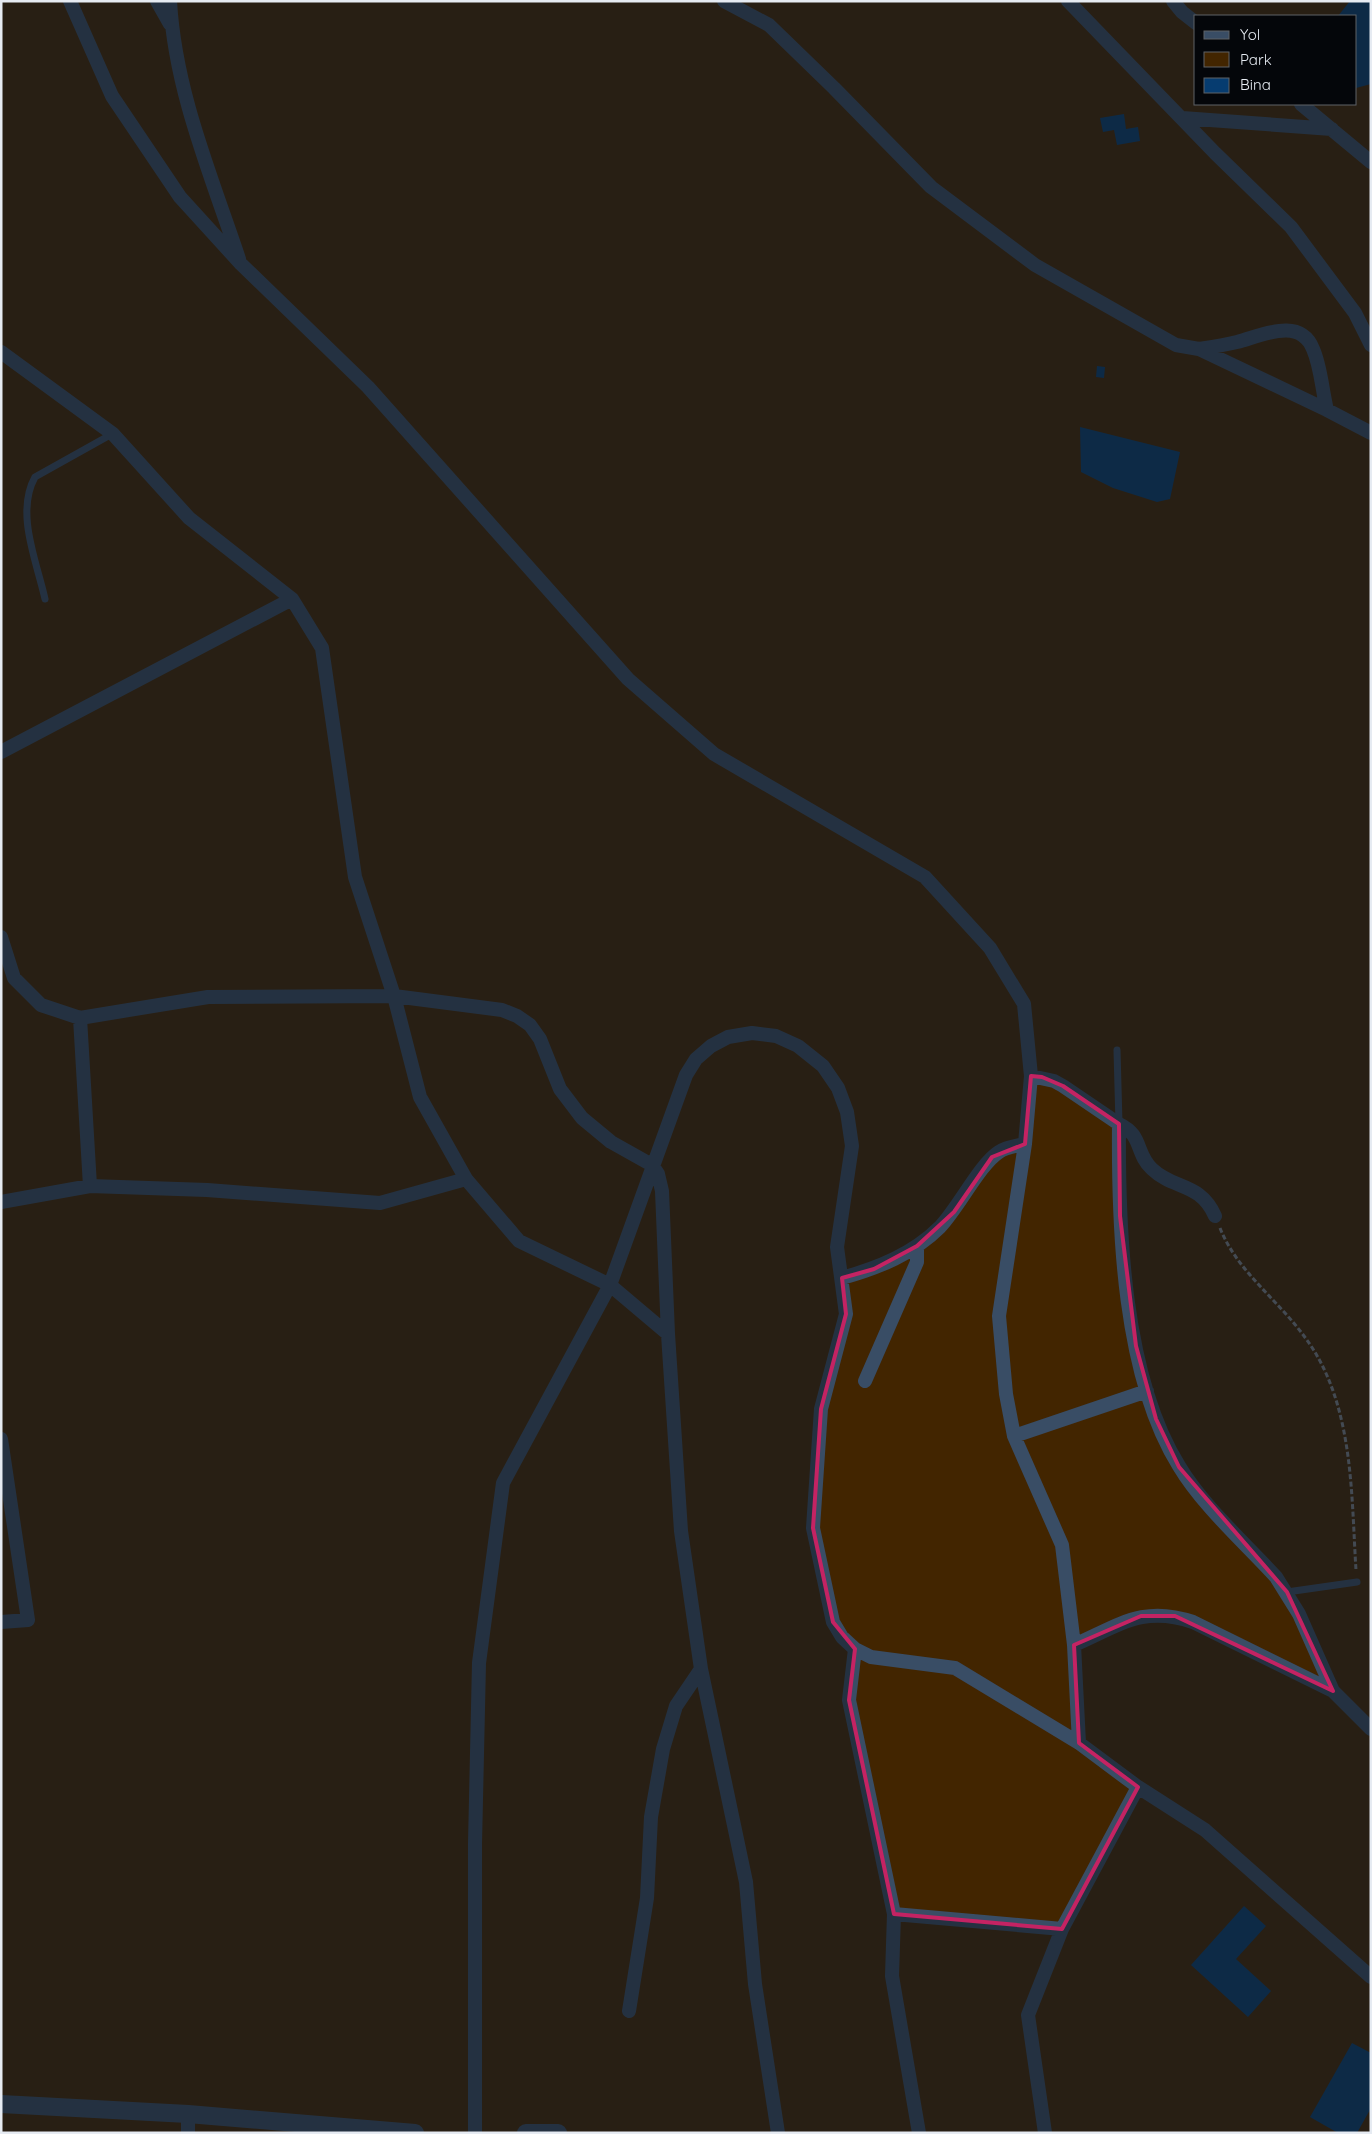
<svg xmlns="http://www.w3.org/2000/svg" width="1372" height="2134" font-family="Quicksand,sans-serif">
<style>
.green{fill:#422500;fill-rule:evenodd}
.building{fill:#063c70}
.lines{fill:none;stroke-linecap:round;stroke-linejoin:round}
.path{stroke:#7d848c;stroke-width:3;stroke-dasharray:5 2.5;stroke-linecap:butt}
.service{stroke:#394d65;stroke-width:7}
.minor{stroke:#394d65;stroke-width:14}
.tertiary{stroke:#394d65;stroke-width:18}
.marked{fill:none;stroke:#c42363;stroke-width:4;stroke-linejoin:round}
</style>
<rect width="100%" height="100%" fill="#141c25"/>
<path class="green" d="M 1,1 L 1371,1 L 1371,2133 L 1,2133 ZM 1196,16 L 1356,16 L 1356,104 L 1196,104 Z"/>
<path class="building" d="M 1350,1 L 1371,1 L 1371,84 L 1356,88 L 1356,16 L 1338,16 Z
M 1124,114 L 1126,129 L 1138,127 L 1140,141 L 1117,145 L 1114,130 L 1103,132 L 1100,118 Z
M 1097,366 L 1105,367 L 1104,378 L 1096,377 Z
M 1080,427 L 1180,452 L 1170,499 L 1157,502 L 1113,488 L 1081,472 Z
M 1244,1906 L 1266,1926 L 1236,1959 L 1271,1991 L 1248,2017 L 1191,1965 Z
M 1352,2043 L 1371,2053 L 1371,2108 L 1357,2133 L 1338,2133 L 1310,2117 Z"/>
<g class="lines">
<path class="path" d="M 1220,1228 C 1237,1271 1277,1299 1304,1336 C 1354,1402 1351,1492 1356,1570"/>
<path class="service" d="M 45,599 C 37,562 15,513 35,477 L 112,434
M 1117,1050 L 1119,1124
M 1287,1592 L 1357,1582"/>
<path class="minor" d="M 70,1 L 112,96 L 180,197 L 241,264 L 368,387 L 628,679 L 714,754 L 925,877 L 990,948 L 1024,1004 L 1031,1076 L 1025,1144 L 999,1316 L 1006,1394 L 1014,1436 L 1062,1545 L 1074,1645 L 1079,1743
M 157,1 L 170,24
M 170,1 C 175,91 211,175 239,259
M 724,1 L 769,25 L 834,88 L 931,187 L 1035,265 L 1176,345 L 1199,349 L 1327,410 L 1371,433
M 1068,1 L 1215,153 L 1291,227 L 1355,313 L 1371,345
M 1173,1 L 1182,12 L 1196,23
M 1301,104 L 1371,162
M 1182,118 L 1332,129
M 1199,349 C 1212,347 1225,345 1237,342 C 1261,336 1300,316 1313,349 C 1321,367 1322,390 1327,410
M 1,352 L 113,434 L 189,518 L 292,599 L 322,648 L 355,877 L 394,996 L 420,1097 L 466,1179 L 519,1241 L 610,1285 L 668,1334 L 681,1531 L 701,1669 L 746,1882 L 755,1984 L 778,2133
M 1,752 L 292,599
M 1,937 L 14,978 L 41,1005 L 80,1018 L 208,997 L 394,996 L 502,1010 L 517,1016 L 530,1025 L 540,1039 L 560,1089 L 582,1118 L 611,1142 L 652,1165 L 658,1174 L 662,1191 L 668,1334
M 80,1018 L 90,1186
M 1031,1076 L 1054,1081 L 1063,1086 L 1119,1124 C 1118,1228 1123,1376 1179,1466 C 1203,1506 1244,1542 1276,1577 L 1299,1614 L 1333,1691 L 1371,1729
M 1119,1124 C 1143,1135 1135,1153 1152,1169 C 1174,1190 1200,1182 1215,1216
M 1,1202 L 90,1186 L 207,1190 L 380,1203 L 466,1179
M 842,1278 C 878,1268 913,1254 940,1227 C 959,1207 980,1164 999,1152 C 1006,1147 1016,1146 1025,1144
M 865,1381 L 917,1262 L 917,1246
M 1014,1436 L 1147,1391
M 1,1439 L 28,1620 L 1,1622
M 1074,1645 C 1120,1625 1143,1605 1193,1622 L 1333,1691
M 855,1649 L 849,1700 L 894,1914 L 892,1976 L 919,2133
M 894,1914 L 1062,1929
M 629,2011 L 647,1898 L 651,1817 L 663,1749 L 676,1706 L 701,1669
M 188,2114 L 188,2133
M 475,2133 L 475,1844 L 479,1663 L 503,1483 L 610,1285 L 686,1075 L 696,1059 L 711,1046 L 728,1037 L 752,1033 L 776,1036 L 798,1046 L 823,1066 L 838,1088 L 847,1112 L 852,1146 L 837,1247 L 846,1314 L 821,1409 L 813,1528 L 833,1622 L 842,1637 L 855,1649 L 871,1657 L 955,1668 L 1079,1743 L 1138,1787 L 1205,1830 L 1371,1977
M 1045,2133 L 1028,2015 L 1062,1929 L 1138,1787"/>
<path class="tertiary" d="M 1,2104 L 188,2114 L 415,2133
M 526,2133 L 558,2133"/>
</g>
<path d="M0 0H1372V2134H0ZM 1031,1076 L 1042,1077 L 1063,1086 L 1119,1124 L 1120,1216 L 1136,1346 L 1156,1419 L 1179,1467 L 1287,1592 L 1333,1691 L 1175,1616 L 1141,1616 L 1074,1645 L 1079,1743 L 1138,1787 L 1062,1929 L 894,1914 L 849,1700 L 855,1649 L 833,1622 L 813,1528 L 821,1409 L 846,1314 L 842,1278 L 874,1269 L 917,1246 L 954,1212 L 992,1157 L 1025,1144 Z" fill="#141c25" fill-opacity=".55" fill-rule="evenodd"/>
<path class="marked" d="M 1031,1076 L 1042,1077 L 1063,1086 L 1119,1124 L 1120,1216 L 1136,1346 L 1156,1419 L 1179,1467 L 1287,1592 L 1333,1691 L 1175,1616 L 1141,1616 L 1074,1645 L 1079,1743 L 1138,1787 L 1062,1929 L 894,1914 L 849,1700 L 855,1649 L 833,1622 L 813,1528 L 821,1409 L 846,1314 L 842,1278 L 874,1269 L 917,1246 L 954,1212 L 992,1157 L 1025,1144 Z"/>
<rect width="1372" height="2134" fill="none" stroke="#e6ebf2" stroke-width="5"/>
<rect x="1194" y="15" width="162" height="90" fill="#04060a" stroke="#5e6267"/>
<rect x="1204" y="31" width="25" height="8" fill="#394d65" stroke="#5e6267"/>
<text x="1240" y="40" font-size="15" fill="#e6ebf2">Yol</text>
<rect x="1204" y="52" width="25" height="15" fill="#422500" stroke="#5e6267"/>
<text x="1240" y="65" font-size="15" fill="#e6ebf2">Park</text>
<rect x="1204" y="78" width="25" height="15" fill="#063c70" stroke="#5e6267"/>
<text x="1240" y="90" font-size="15" fill="#e6ebf2">Bina</text>
</svg>
